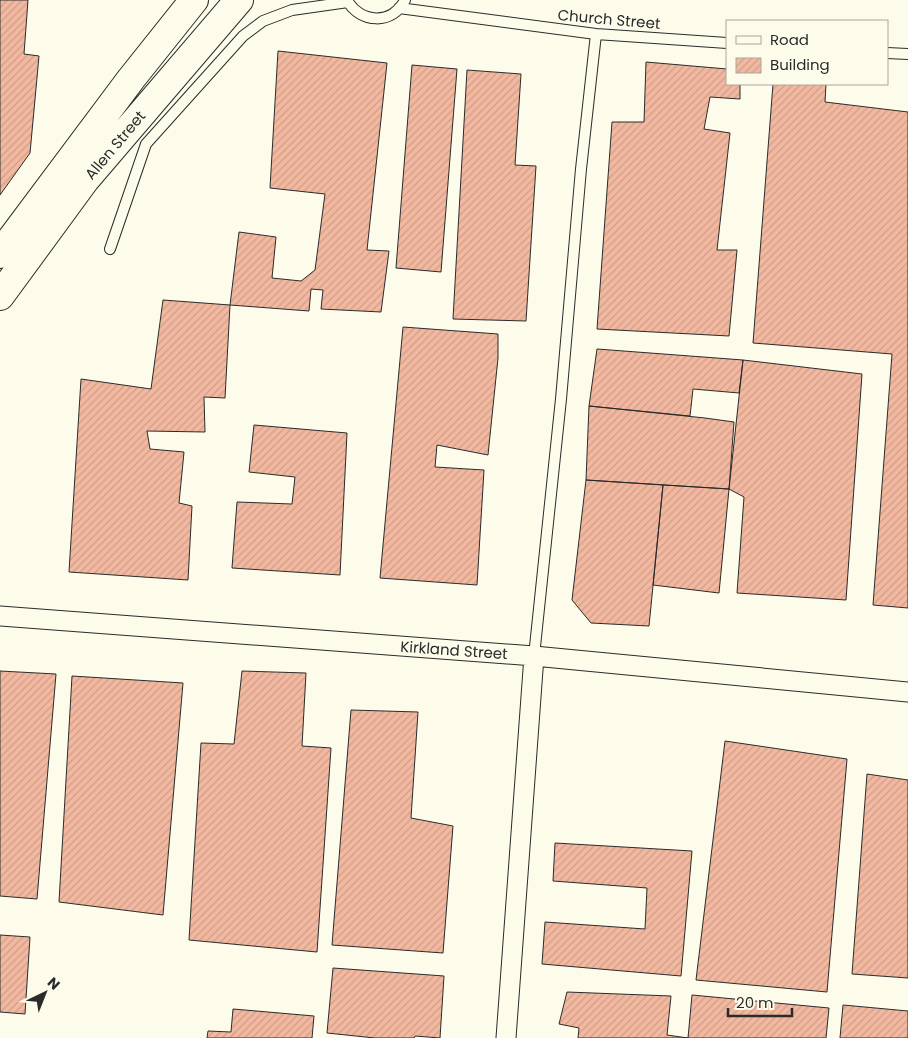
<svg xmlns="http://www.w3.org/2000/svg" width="908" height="1038" font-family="Poppins,sans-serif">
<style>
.building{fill:url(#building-hatch);stroke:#2b2b2b}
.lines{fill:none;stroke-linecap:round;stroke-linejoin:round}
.lane-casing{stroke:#2b2b2b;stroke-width:12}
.street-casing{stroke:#2b2b2b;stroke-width:21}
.secondary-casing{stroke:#2b2b2b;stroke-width:30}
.lane{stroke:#fdfbea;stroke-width:10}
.street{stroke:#fdfbea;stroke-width:19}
.secondary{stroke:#fdfbea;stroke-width:28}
.labels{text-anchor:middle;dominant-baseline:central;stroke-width:4;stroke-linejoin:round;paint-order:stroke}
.street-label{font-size:15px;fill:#2b2b2b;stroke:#fdfbea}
</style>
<defs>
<pattern id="building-hatch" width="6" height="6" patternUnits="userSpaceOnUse" patternTransform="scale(1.25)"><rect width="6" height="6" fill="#f2b8a0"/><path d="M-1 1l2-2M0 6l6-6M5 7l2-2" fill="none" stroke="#d09e8a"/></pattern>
</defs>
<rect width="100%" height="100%" fill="#fdfbea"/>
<path class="building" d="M 0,0 L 28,0 L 24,54 L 39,56 L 30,153 L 0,195 Z
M 278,51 L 387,63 L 367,250 L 389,251 L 381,312 L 321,309 L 323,290 L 311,289 L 309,311 L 230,305 L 239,232 L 276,237 L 272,278 L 301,281 L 315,270 L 325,194 L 270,188 Z
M 646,62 L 727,69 L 727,84 L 740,84 L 740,99 L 710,97 L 704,129 L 730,133 L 717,250 L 737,250 L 729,336 L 597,329 L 612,122 L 644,122 Z
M 412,65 L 457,69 L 441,272 L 396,268 Z
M 467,70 L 521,74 L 515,165 L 536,166 L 526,321 L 453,319 Z
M 773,84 L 826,84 L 825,102 L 908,112 L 908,608 L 873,605 L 892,354 L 753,343 Z
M 163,300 L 230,305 L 225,398 L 204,397 L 205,432 L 147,431 L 150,449 L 184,452 L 179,503 L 192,506 L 188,580 L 69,572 L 81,379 L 151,389 Z
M 403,327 L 498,334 L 498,358 L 488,455 L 437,445 L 435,467 L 484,470 L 477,585 L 380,578 Z
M 597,349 L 743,360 L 739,393 L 693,389 L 690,416 L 589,406 Z
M 743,360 L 862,374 L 846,600 L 737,593 L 744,497 L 729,489 Z
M 589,406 L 705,418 L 734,422 L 729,489 L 586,480 Z
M 254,425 L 347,433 L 340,575 L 232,568 L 237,502 L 292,504 L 295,477 L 249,472 Z
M 586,480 L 663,485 L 649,626 L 591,623 L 572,600 Z
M 663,485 L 729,489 L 719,593 L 653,585 Z
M 0,671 L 56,674 L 37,899 L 0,896 Z
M 242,671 L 306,673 L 302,746 L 331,748 L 317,952 L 189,940 L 201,743 L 234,744 Z
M 72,676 L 183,683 L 163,915 L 59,902 Z
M 351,710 L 418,712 L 411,818 L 453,826 L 443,953 L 332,945 Z
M 725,741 L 847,759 L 827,992 L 696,980 Z
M 867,774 L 908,780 L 908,978 L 852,974 Z
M 555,843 L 692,851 L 681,976 L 542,964 L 545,922 L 645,929 L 647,888 L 553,881 Z
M 0,935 L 30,937 L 25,1014 L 0,1012 Z
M 333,968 L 444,976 L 440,1038 L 415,1036 L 414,1038 L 375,1038 L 327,1033 Z
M 567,992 L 671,996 L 667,1035 L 688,1038 L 578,1038 L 579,1028 L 559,1024 Z
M 692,995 L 829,1008 L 826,1038 L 688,1038 Z
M 843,1005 L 908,1011 L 908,1038 L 840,1038 Z
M 233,1009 L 314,1016 L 312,1038 L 207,1038 L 208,1031 L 231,1032 Z"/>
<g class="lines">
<defs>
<path id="lane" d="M 347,0 C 360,24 393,25 405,0
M 399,8 L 596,34 L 727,43
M 887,53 L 908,54
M 110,249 L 146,144 L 243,36 L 263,21 L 292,10 L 348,2
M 534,656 L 561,399 L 581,169 L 596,34"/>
<path id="street" d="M 0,616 L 534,656 L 908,692
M 506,1038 L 534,656"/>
<path id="secondary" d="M 0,254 L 131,79 L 194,0
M 0,296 L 85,180 L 239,0"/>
</defs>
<use href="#lane" class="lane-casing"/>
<use href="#street" class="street-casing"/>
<use href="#secondary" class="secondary-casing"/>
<use href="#lane" class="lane"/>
<use href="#street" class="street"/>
<use href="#secondary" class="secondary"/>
</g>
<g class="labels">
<g class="street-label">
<text transform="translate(609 19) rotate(5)">Church Street</text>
<text transform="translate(115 145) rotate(-50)">Allen Street</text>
<text transform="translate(454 650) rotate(4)">Kirkland Street</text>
</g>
</g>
<rect x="726" y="20" width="162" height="65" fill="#fdfbea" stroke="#a9a89e"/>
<rect x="736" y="36" width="25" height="8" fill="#fdfbea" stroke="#a9a89e"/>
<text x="770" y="45" font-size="15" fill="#2b2b2b">Road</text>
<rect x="736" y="58" width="25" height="15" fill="url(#building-hatch)" stroke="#a9a89e"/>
<text x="770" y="70" font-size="15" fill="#2b2b2b">Building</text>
<g transform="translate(45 993) rotate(43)" stroke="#fdfbea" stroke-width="4" paint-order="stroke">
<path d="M0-4L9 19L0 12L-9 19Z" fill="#2b2b2b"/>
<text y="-8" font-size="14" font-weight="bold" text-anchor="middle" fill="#2b2b2b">N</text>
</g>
<path d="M728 1008v8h64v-8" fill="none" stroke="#2b2b2b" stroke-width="2.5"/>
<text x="736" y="1008" font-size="15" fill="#2b2b2b" stroke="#fdfbea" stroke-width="4" paint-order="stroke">20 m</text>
</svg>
